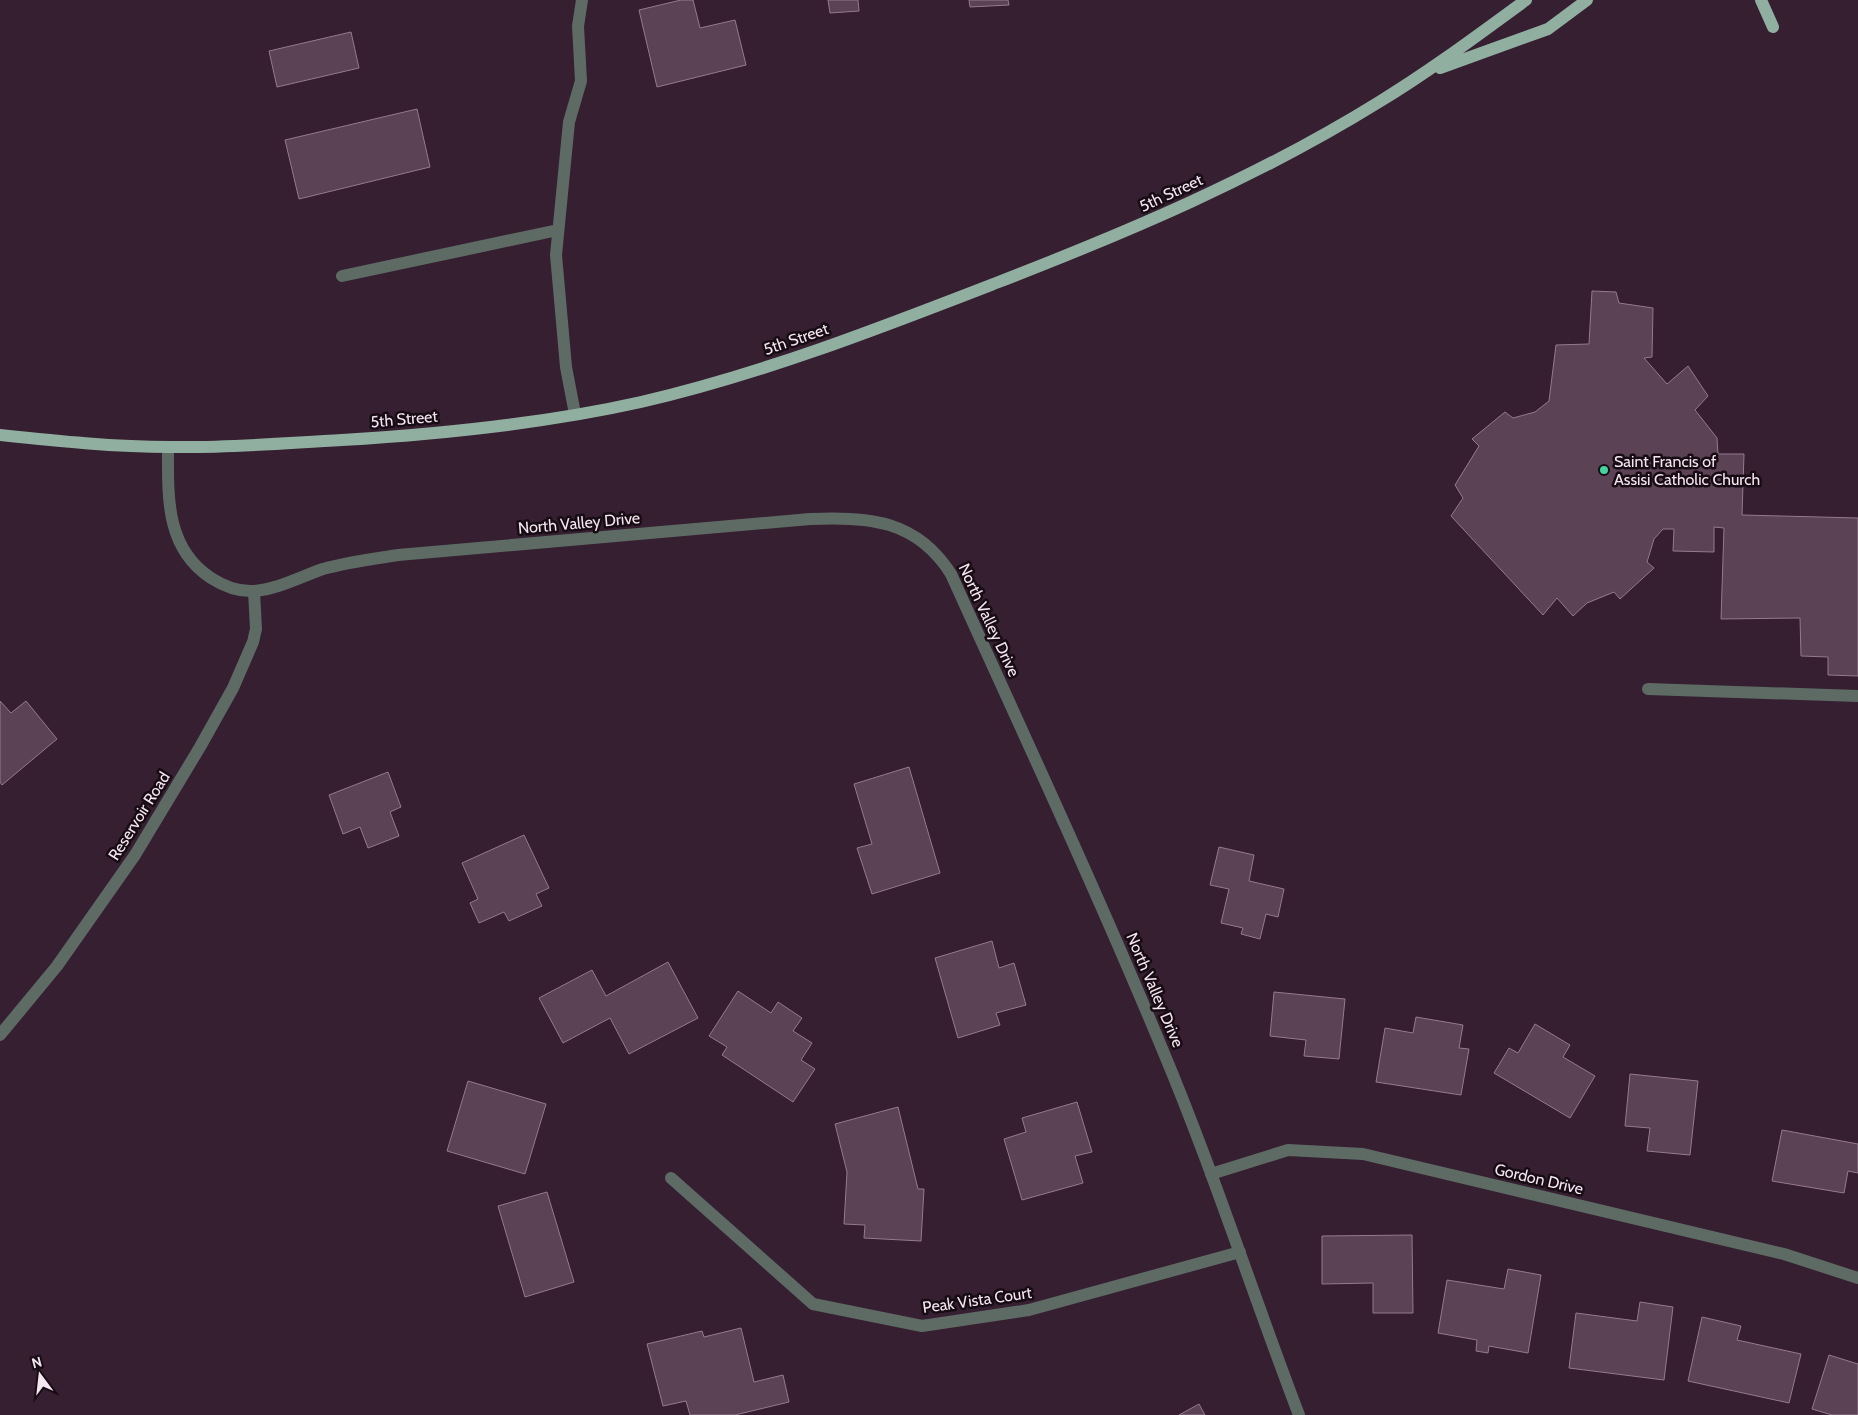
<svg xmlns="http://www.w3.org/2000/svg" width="1858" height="1415" font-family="Cabin,sans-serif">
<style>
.building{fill:#5b4255;stroke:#967a90}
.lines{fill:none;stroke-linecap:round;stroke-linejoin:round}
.service{stroke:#5d6b64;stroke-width:12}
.minor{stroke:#5d6b64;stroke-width:12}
.tertiary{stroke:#5d6b64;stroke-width:12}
.primary{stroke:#91afa0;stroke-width:12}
.poi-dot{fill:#46d49e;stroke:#170c14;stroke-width:2}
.labels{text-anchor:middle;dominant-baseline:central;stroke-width:5;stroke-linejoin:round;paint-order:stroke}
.street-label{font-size:16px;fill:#f5e5f1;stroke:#170c14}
.poi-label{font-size:16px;fill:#f5e5f1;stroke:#170c14;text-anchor:start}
</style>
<rect width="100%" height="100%" fill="#351f31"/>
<path class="building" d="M 681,0 L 693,0 L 700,28 L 735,20 L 746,65 L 657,87 L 639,10 Z
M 828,0 L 858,0 L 859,11 L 830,13 Z
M 969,0 L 1008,0 L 1009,5 L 970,7 Z
M 351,32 L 359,68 L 277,87 L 269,51 Z
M 417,109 L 430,167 L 299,199 L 285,140 Z
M 1592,291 L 1616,292 L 1619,303 L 1653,308 L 1652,357 L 1644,358 L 1667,384 L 1688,366 L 1708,396 L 1695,410 L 1717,438 L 1718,454 L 1744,454 L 1742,515 L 1858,518 L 1858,676 L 1828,675 L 1828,657 L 1801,656 L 1800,618 L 1721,619 L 1724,528 L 1714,527 L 1714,552 L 1673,551 L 1674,529 L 1663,529 L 1654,539 L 1647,562 L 1654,568 L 1620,599 L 1614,592 L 1587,603 L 1573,616 L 1557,598 L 1543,615 L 1451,516 L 1463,498 L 1455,485 L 1479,446 L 1472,439 L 1505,412 L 1513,418 L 1535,412 L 1549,401 L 1556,345 L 1589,344 Z
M 0,701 L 11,713 L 26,701 L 57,739 L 2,785 L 0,782 Z
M 909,767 L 940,873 L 872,894 L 857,848 L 872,844 L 854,784 Z
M 388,772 L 401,807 L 390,812 L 399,836 L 368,848 L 360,827 L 343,834 L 329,795 Z
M 524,835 L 549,888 L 536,894 L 542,906 L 509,921 L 504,912 L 479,923 L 470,903 L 478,899 L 462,863 Z
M 1219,847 L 1254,855 L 1249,881 L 1284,889 L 1278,917 L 1266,914 L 1260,939 L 1241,934 L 1243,928 L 1221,923 L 1229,889 L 1210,885 Z
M 992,941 L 999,968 L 1014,963 L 1026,1005 L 996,1013 L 1000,1025 L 958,1038 L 935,958 Z
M 668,962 L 698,1018 L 629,1054 L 610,1018 L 563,1043 L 539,998 L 592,970 L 606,996 Z
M 738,991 L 771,1013 L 778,1002 L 802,1018 L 793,1031 L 812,1043 L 801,1060 L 815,1069 L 793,1102 L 722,1055 L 727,1047 L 709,1036 Z
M 1274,992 L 1345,999 L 1339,1059 L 1304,1056 L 1306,1040 L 1270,1036 Z
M 1416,1017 L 1463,1025 L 1459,1048 L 1469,1049 L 1461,1095 L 1376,1082 L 1385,1028 L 1413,1033 Z
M 1535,1024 L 1570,1045 L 1563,1057 L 1595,1076 L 1570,1118 L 1494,1073 L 1509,1048 L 1518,1053 Z
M 1630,1074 L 1698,1081 L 1690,1155 L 1647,1151 L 1650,1128 L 1625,1126 Z
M 468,1081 L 546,1104 L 525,1174 L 447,1151 Z
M 1077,1102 L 1092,1152 L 1075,1156 L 1083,1183 L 1022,1200 L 1004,1139 L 1026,1132 L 1022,1118 Z
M 898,1107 L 918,1189 L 924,1189 L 921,1241 L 864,1238 L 865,1225 L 844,1224 L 847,1172 L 835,1124 Z
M 1782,1130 L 1858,1144 L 1858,1173 L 1848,1171 L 1844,1193 L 1772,1181 Z
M 547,1192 L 574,1282 L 525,1297 L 498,1206 Z
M 1412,1235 L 1413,1313 L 1373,1313 L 1373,1283 L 1322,1284 L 1322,1236 Z
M 1508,1269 L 1541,1275 L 1528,1353 L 1489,1346 L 1488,1353 L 1476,1351 L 1477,1340 L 1438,1333 L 1447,1280 L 1504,1289 Z
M 1640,1302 L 1673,1307 L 1664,1380 L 1569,1368 L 1576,1313 L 1637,1321 Z
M 1702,1317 L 1741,1326 L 1737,1340 L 1801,1354 L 1789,1403 L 1688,1381 Z
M 741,1328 L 754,1382 L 783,1375 L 789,1402 L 735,1415 L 690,1415 L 686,1401 L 663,1406 L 647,1344 L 702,1331 L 704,1337 Z
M 1829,1355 L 1858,1364 L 1858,1415 L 1832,1415 L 1812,1409 Z
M 1199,1404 L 1205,1415 L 1179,1415 Z"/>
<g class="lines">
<path class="service" d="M 342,276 L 558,230
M 575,414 L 566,367 L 556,255 L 569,122 L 581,81 L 578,26 L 582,0
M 1648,689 L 1858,696"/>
<path class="minor" d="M 0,1035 L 57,966 L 135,855 L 200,747 L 233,688 L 253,642 L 256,629 L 254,591
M 1211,1174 L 1288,1150 L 1363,1154 L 1784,1254 L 1858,1278
M 671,1178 L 813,1304 L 922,1326 L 1029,1310 L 1240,1252"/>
<path class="tertiary" d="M 168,447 C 168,496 165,548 211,578 C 225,587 238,592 254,591 C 278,589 300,577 323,569 C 347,562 373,559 398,555 L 810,519 C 868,516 917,520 951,574 C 1022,731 1095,887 1161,1046 C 1212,1167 1252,1292 1299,1415"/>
<path class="primary" d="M 1761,0 L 1773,27
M 1440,68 L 1548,29 L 1587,0
M 0,435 C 57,441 114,447 171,447 C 228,448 285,443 342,440 C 442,434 543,424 641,402 C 762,374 880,328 996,283 C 1128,232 1258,177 1379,102 C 1430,71 1478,35 1526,0"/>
</g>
<circle class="poi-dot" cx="1604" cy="470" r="5"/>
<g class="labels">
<g class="street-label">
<text transform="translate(1171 193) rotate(-25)">5th Street</text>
<text transform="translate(796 339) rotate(-19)">5th Street</text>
<text transform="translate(404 419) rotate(-5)">5th Street</text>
<text transform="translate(579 523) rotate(-5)">North Valley Drive</text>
<text transform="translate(989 620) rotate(65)">North Valley Drive</text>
<text transform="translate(139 816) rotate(-58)">Reservoir Road</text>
<text transform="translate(1155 990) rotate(67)">North Valley Drive</text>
<text transform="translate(1539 1179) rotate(13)">Gordon Drive</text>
<text transform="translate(977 1300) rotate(-8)">Peak Vista Court</text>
</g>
<g class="poi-label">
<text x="1614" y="461">Saint Francis of<tspan x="1614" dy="18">Assisi Catholic Church</tspan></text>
</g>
</g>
<g transform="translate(40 1375) rotate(345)" stroke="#170c14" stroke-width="4" paint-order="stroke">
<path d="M0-4L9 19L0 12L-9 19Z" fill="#f5e5f1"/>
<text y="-8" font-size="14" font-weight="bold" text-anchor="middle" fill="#f5e5f1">N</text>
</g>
</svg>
